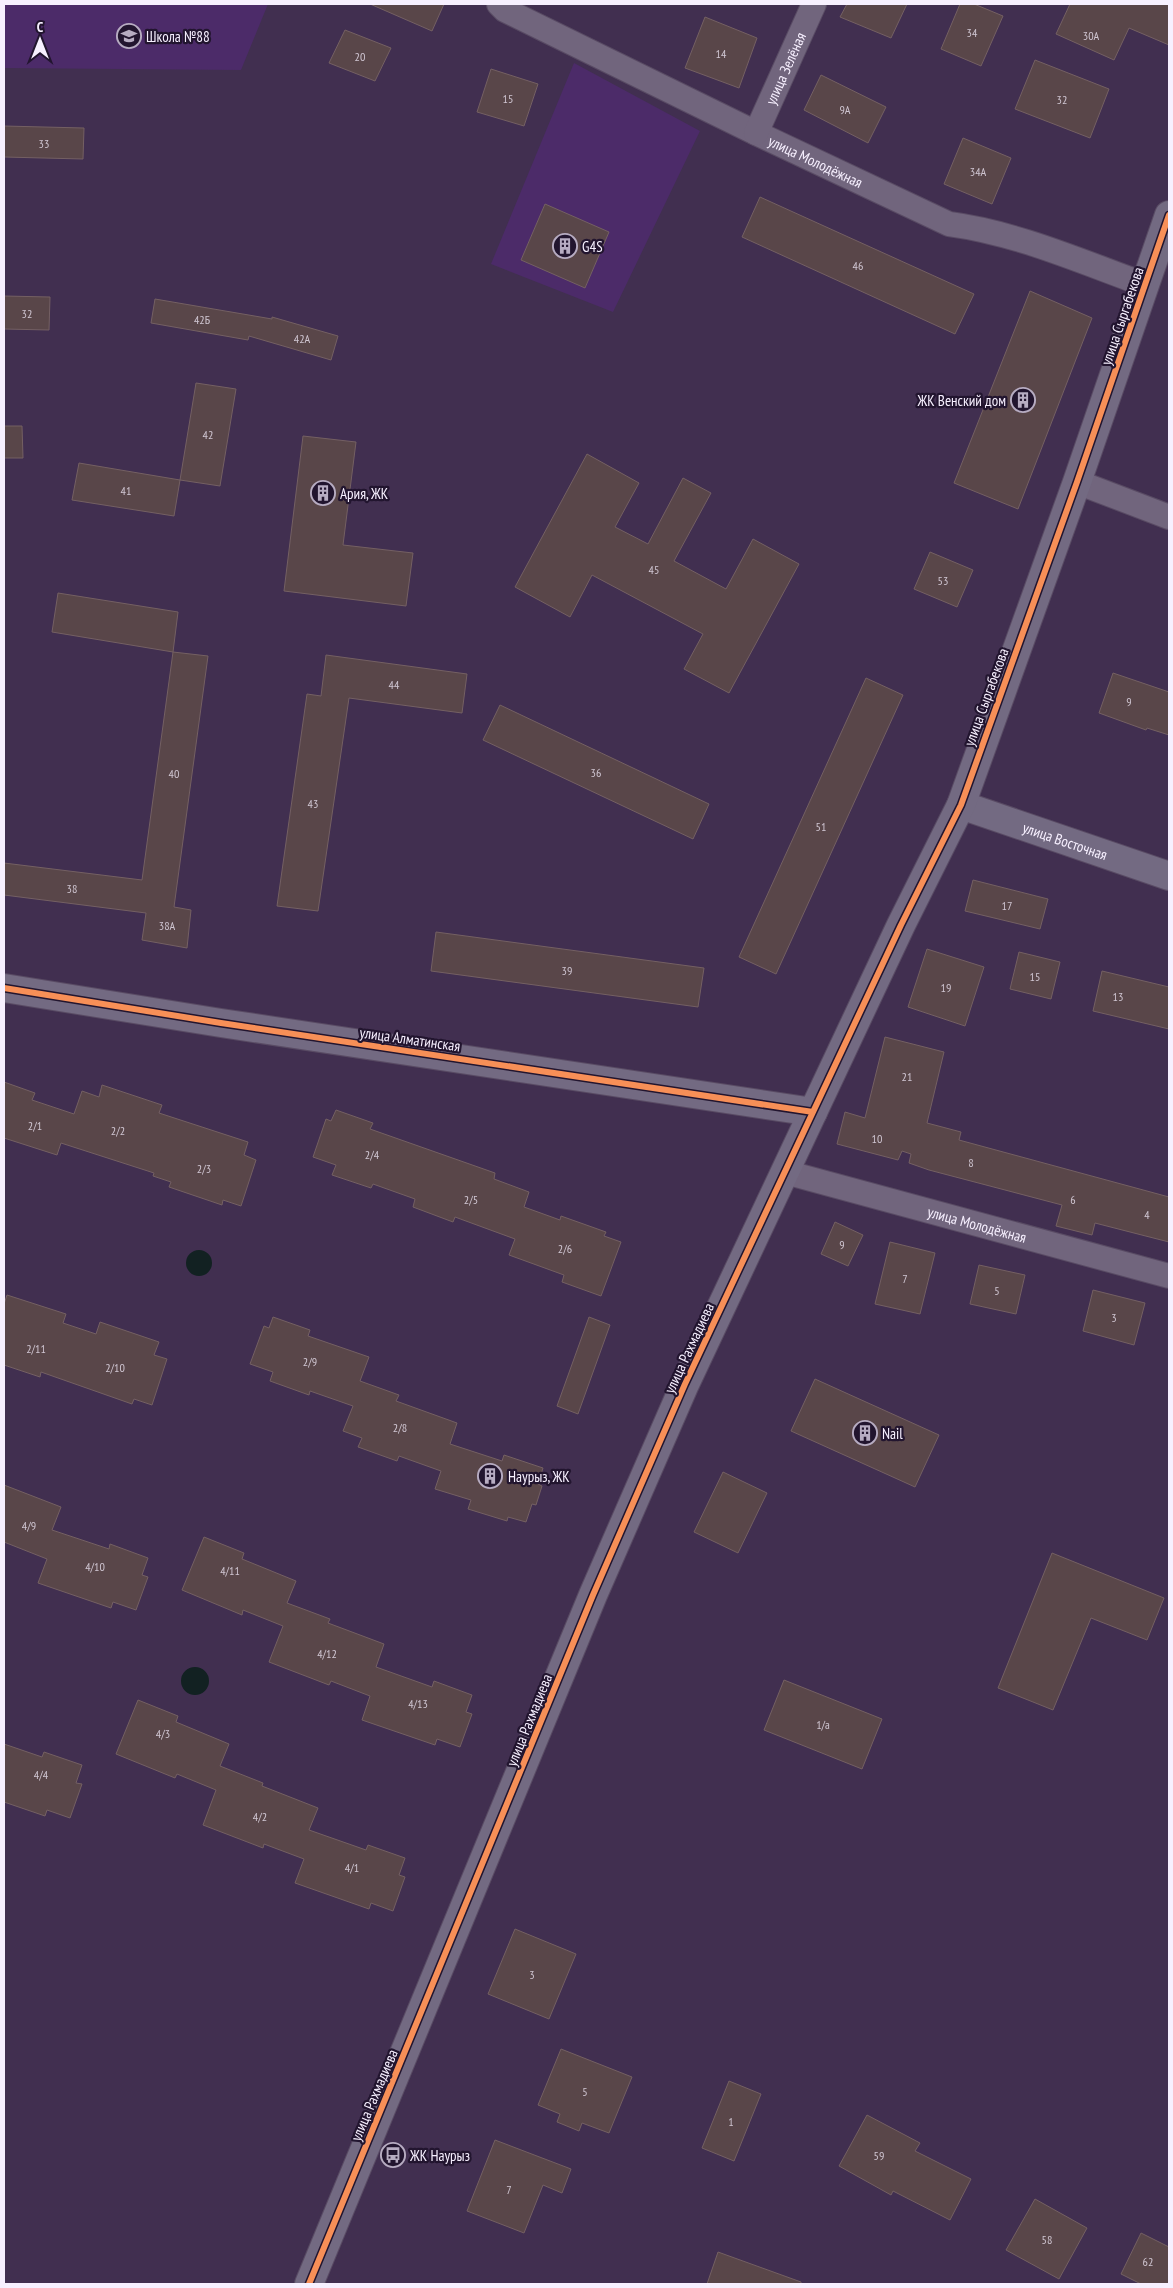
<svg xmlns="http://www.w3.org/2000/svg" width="1173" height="2288" font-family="'PT Sans Narrow',sans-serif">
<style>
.built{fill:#4c2b69}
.water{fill:#122122}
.building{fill:#594649;stroke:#746063}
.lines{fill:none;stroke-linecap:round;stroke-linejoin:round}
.street-casing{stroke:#594b64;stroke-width:26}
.secondary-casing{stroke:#594b64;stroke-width:30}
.street{stroke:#71657d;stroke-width:24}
.secondary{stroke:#736a82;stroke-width:28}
.cycleway-casing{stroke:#22152f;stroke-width:9}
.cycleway{stroke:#f78f57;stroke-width:6}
.labels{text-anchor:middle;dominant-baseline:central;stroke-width:4.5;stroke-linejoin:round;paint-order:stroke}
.number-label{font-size:12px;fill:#d0c6d2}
.poi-label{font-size:15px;fill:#f7f0ff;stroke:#22152f;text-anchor:start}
.street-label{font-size:15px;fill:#f7f0ff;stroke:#22152f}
</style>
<rect width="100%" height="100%" fill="#412f50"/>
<path class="built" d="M 4,4 L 268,4 L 241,70 L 4,68 Z
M 574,63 L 700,131 L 613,312 L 491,264 Z"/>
<path class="water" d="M186 1263a13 13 0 1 1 26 0a13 13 0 1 1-26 0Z
M181 1681a14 14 0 1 1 28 0a14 14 0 1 1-28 0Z"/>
<path class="building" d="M 370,4 L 444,4 L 432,31 Z
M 847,4 L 907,4 L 891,38 L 840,17 Z
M 960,4 L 974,4 L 1003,16 L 981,66 L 941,49 Z
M 1070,4 L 1169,4 L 1169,45 L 1129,28 L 1114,60 L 1056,34 Z
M 705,17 L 757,38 L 739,88 L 685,68 Z
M 345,30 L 391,48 L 375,81 L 329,63 Z
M 1035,60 L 1109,89 L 1090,138 L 1015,109 Z
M 491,69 L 538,84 L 524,126 L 477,112 Z
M 821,75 L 886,107 L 868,143 L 804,110 Z
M 4,126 L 84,128 L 83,159 L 4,157 Z
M 963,138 L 1011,158 L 992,204 L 944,184 Z
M 760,197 L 974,294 L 955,334 L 742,237 Z
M 545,204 L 609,232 L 585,288 L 521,260 Z
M 1030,291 L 1092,318 L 1018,509 L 954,483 Z
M 4,296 L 50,297 L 49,330 L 4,329 Z
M 155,299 L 272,319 L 272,317 L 338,336 L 331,360 L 249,336 L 248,340 L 151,323 Z
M 196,383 L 236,389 L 220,486 L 180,480 Z
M 4,426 L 22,426 L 23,458 L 4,458 Z
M 303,436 L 356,442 L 343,545 L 413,553 L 406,606 L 284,591 Z
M 587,454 L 639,483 L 615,527 L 648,544 L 683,478 L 711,493 L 674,561 L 726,589 L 753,539 L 799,564 L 729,693 L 684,669 L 703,634 L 592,575 L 570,617 L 515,587 Z
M 79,463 L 180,480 L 174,516 L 72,500 Z
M 930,552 L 973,570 L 957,607 L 914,589 Z
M 58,593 L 178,612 L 173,652 L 52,632 Z
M 173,652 L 208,656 L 174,907 L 191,910 L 187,948 L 142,940 L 146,913 L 4,895 L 4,863 L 142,880 Z
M 326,655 L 467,674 L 462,713 L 349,698 L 318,911 L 277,906 L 307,694 L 321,696 Z
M 1113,673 L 1169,692 L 1169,735 L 1147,728 L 1146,730 L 1099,713 Z
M 866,678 L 903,695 L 776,974 L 739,957 Z
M 500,705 L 709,804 L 693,839 L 483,740 Z
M 973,880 L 1048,899 L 1040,929 L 965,911 Z
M 436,932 L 704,968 L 698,1007 L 431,971 Z
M 927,949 L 984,967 L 965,1026 L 908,1007 Z
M 1019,952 L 1060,962 L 1051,999 L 1010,989 Z
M 1102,971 L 1169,987 L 1169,1029 L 1093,1011 Z
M 885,1037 L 944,1052 L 927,1123 L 961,1132 L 959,1140 L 1169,1197 L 1169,1242 L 1095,1223 L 1092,1235 L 1056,1226 L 1062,1205 L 929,1170 L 909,1163 L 911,1154 L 902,1151 L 898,1160 L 837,1144 L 845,1112 L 865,1118 Z
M 4,1082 L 35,1093 L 32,1100 L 74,1114 L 82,1091 L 99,1097 L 102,1085 L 162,1105 L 159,1113 L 248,1142 L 244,1155 L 256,1160 L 241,1206 L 223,1200 L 222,1205 L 169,1187 L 171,1182 L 153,1176 L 154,1173 L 61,1143 L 57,1155 L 4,1138 Z
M 336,1110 L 373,1123 L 370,1129 L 495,1173 L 494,1179 L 529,1192 L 524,1207 L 560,1220 L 561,1216 L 606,1232 L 604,1236 L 621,1242 L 601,1296 L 562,1282 L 564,1275 L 509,1255 L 515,1239 L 455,1217 L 453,1222 L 413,1207 L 415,1199 L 373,1184 L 371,1188 L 332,1175 L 336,1165 L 313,1157 L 326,1119 L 331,1121 Z
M 835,1222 L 863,1235 L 848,1266 L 821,1254 Z
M 890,1242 L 935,1253 L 920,1314 L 875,1304 Z
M 979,1265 L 1025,1275 L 1016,1314 L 970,1304 Z
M 1093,1290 L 1145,1303 L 1134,1345 L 1083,1331 Z
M 7,1295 L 66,1314 L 63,1323 L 96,1334 L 100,1322 L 159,1342 L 154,1355 L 167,1359 L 152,1405 L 134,1399 L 132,1404 L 41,1372 L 40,1377 L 4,1365 L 4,1304 Z
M 273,1317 L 310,1330 L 308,1336 L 369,1357 L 360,1381 L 399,1395 L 396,1401 L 457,1423 L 450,1444 L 502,1461 L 504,1455 L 543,1468 L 538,1484 L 542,1486 L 536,1505 L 532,1504 L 526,1522 L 508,1517 L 507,1521 L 468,1509 L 471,1500 L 435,1489 L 441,1471 L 399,1456 L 397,1461 L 358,1447 L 362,1438 L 343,1431 L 353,1406 L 310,1391 L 309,1395 L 270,1381 L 273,1372 L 250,1364 L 264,1326 L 269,1328 Z
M 589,1317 L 610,1325 L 578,1414 L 557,1406 Z
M 815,1379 L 939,1435 L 915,1487 L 791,1431 Z
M 723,1472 L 767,1493 L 738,1553 L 694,1532 Z
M 4,1485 L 61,1507 L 52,1530 L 109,1549 L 110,1544 L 148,1558 L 142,1575 L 148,1577 L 136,1610 L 113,1602 L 111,1608 L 38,1583 L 47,1559 L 4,1542 Z
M 204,1537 L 244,1553 L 242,1559 L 296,1581 L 287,1603 L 330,1619 L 328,1623 L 384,1644 L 376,1667 L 432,1687 L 434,1681 L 472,1695 L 466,1712 L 472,1714 L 460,1747 L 437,1739 L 435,1745 L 362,1720 L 370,1696 L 331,1681 L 329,1685 L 269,1662 L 283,1626 L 243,1610 L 242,1615 L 182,1590 Z
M 1052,1553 L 1164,1598 L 1147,1640 L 1091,1618 L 1053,1710 L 998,1688 Z
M 784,1680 L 882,1719 L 862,1769 L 764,1730 Z
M 138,1700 L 178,1716 L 176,1722 L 229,1744 L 220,1766 L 263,1783 L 262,1786 L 318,1808 L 309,1830 L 366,1850 L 368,1845 L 405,1858 L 399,1875 L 405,1877 L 393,1911 L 371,1903 L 369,1909 L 295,1883 L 304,1859 L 264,1844 L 263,1848 L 203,1825 L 216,1790 L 177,1774 L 175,1778 L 116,1754 Z
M 4,1744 L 42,1757 L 44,1752 L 82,1765 L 76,1783 L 82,1784 L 70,1818 L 47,1810 L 45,1816 L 4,1802 Z
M 515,1929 L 576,1954 L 549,2019 L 488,1994 Z
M 561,2049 L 632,2077 L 609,2133 L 582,2123 L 579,2131 L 557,2122 L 560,2114 L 538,2105 Z
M 729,2081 L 761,2094 L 734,2161 L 702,2148 Z
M 867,2115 L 920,2143 L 915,2151 L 971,2179 L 950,2220 L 893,2191 L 891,2195 L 839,2166 Z
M 495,2140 L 571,2169 L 562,2193 L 543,2185 L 524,2233 L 467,2211 Z
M 1035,2199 L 1087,2228 L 1059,2279 L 1006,2250 Z
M 1141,2233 L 1169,2247 L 1169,2284 L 1141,2284 L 1121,2274 Z
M 718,2252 L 801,2282 L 801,2284 L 707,2284 Z"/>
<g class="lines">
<defs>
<g id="street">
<path id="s1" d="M 499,4 L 505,10 L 756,133 L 949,224 C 1017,233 1082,262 1146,285"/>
<path id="s2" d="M 756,133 L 814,4"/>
<path d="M 1077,482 L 1169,517"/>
<path id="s3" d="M 785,1172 L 1169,1276"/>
</g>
<g id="secondary">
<path id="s4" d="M 961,805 L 1169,876"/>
<path d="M 4,988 L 221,1023 L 813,1112"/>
<path d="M 309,2284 L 593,1595 L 685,1384 L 901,925 L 961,805 L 1077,482 L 1169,215"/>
</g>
</defs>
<use href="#street" class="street-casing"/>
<use href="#secondary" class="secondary-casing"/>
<use href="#street" class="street"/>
<use href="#secondary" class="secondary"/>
<defs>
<path id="cycleway" d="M 4,988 L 221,1023 L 813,1112
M 309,2284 L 593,1595 L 685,1384 L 901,925 L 961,805 L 1077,482 L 1169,215"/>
</defs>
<use href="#cycleway" class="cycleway-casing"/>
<use href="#cycleway" class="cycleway"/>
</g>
<defs>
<symbol id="school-ring" viewBox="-11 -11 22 22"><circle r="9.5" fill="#22152f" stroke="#b7acc2" stroke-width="1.5"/><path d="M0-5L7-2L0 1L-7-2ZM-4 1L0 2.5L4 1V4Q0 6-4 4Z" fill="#b7acc2"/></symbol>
<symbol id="building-ring" viewBox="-11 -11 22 22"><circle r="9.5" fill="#22152f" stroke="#b7acc2" stroke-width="1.5"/><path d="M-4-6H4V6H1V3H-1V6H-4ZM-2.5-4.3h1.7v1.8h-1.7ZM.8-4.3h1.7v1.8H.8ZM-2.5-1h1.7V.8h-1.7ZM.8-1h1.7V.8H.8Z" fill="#b7acc2"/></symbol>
<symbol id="bus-ring" viewBox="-11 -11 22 22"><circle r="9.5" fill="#22152f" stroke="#b7acc2" stroke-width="1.5"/><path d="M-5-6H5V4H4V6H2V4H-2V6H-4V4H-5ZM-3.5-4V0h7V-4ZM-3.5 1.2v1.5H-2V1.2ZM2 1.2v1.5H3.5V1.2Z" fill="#b7acc2"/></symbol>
</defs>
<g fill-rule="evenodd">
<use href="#school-ring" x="115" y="22" width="28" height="28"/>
<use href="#building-ring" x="551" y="232" width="28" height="28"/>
<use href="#building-ring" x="1009" y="386" width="28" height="28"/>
<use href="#building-ring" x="309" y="479" width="28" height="28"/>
<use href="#building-ring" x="851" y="1419" width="28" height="28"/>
<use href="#building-ring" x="476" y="1462" width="28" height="28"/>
<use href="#bus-ring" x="379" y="2141" width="28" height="28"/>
</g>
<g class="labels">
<g class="number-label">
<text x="972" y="32">34</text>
<text x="1091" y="35">30А</text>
<text x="721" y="53">14</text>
<text x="360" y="56">20</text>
<text x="508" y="98">15</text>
<text x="1062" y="99">32</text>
<text x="845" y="109">9А</text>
<text x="44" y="143">33</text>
<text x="978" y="171">34А</text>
<text x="858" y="265">46</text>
<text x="27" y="313">32</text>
<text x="202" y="319">42Б</text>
<text x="302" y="338">42А</text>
<text x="208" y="434">42</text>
<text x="126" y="490">41</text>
<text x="654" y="569">45</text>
<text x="943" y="580">53</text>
<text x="394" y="684">44</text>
<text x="1129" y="701">9</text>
<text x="596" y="772">36</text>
<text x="174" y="773">40</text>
<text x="313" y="803">43</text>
<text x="821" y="826">51</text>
<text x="72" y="888">38</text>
<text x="1007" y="905">17</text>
<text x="167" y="925">38А</text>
<text x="567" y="970">39</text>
<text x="1035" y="976">15</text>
<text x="946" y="987">19</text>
<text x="1118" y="996">13</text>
<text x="907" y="1076">21</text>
<text x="35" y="1125">2/1</text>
<text x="118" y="1130">2/2</text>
<text x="877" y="1138">10</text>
<text x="372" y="1154">2/4</text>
<text x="971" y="1162">8</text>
<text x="204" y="1168">2/3</text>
<text x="471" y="1199">2/5</text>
<text x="1073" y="1199">6</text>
<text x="1147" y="1214">4</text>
<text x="842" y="1244">9</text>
<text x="565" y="1248">2/6</text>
<text x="905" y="1278">7</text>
<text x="997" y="1290">5</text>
<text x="1114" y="1317">3</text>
<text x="36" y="1348">2/11</text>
<text x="310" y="1361">2/9</text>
<text x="115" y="1367">2/10</text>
<text x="400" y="1427">2/8</text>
<text x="29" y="1525">4/9</text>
<text x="95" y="1566">4/10</text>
<text x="230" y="1570">4/11</text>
<text x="327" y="1653">4/12</text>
<text x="418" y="1703">4/13</text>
<text x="823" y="1724">1/а</text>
<text x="163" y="1733">4/3</text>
<text x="41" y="1774">4/4</text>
<text x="260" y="1816">4/2</text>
<text x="352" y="1867">4/1</text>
<text x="532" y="1974">3</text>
<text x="585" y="2091">5</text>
<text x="731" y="2121">1</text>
<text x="879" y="2155">59</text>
<text x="509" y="2189">7</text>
<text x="1047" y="2239">58</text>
<text x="1148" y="2261">62</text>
</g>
<g class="poi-label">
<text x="146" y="36">Школа №88</text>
<text x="582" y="246">G4S</text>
<text x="1006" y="400" text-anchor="end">ЖК Венский дом</text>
<text x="340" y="493">Ария, ЖК</text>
<text x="882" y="1433">Nail</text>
<text x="508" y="1476">Наурыз, ЖК</text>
<text x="410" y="2155">ЖК Наурыз</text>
</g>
<g class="street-label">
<text stroke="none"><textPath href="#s2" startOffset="71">улица Зелёная</textPath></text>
<text stroke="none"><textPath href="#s1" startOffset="354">улица Молодёжная</textPath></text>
<text transform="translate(1122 316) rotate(-71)">улица Сыргабекова</text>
<text transform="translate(986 697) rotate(-70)">улица Сыргабекова</text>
<text stroke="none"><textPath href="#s4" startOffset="110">улица Восточная</textPath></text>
<text transform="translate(410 1039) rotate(8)">улица Алматинская</text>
<text stroke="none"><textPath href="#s3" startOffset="199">улица Молодёжная</textPath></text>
<text transform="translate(689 1348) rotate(-65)">улица Рахмадиева</text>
<text transform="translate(529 1720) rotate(-68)">улица Рахмадиева</text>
<text transform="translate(374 2095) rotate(-67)">улица Рахмадиева</text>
</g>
</g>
<rect width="1173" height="2288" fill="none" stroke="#f7f0ff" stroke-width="10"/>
<g transform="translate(40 40)" stroke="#22152f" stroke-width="4" paint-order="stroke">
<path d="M0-4L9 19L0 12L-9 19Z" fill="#f7f0ff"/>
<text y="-8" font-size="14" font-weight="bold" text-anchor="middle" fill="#f7f0ff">С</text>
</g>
</svg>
